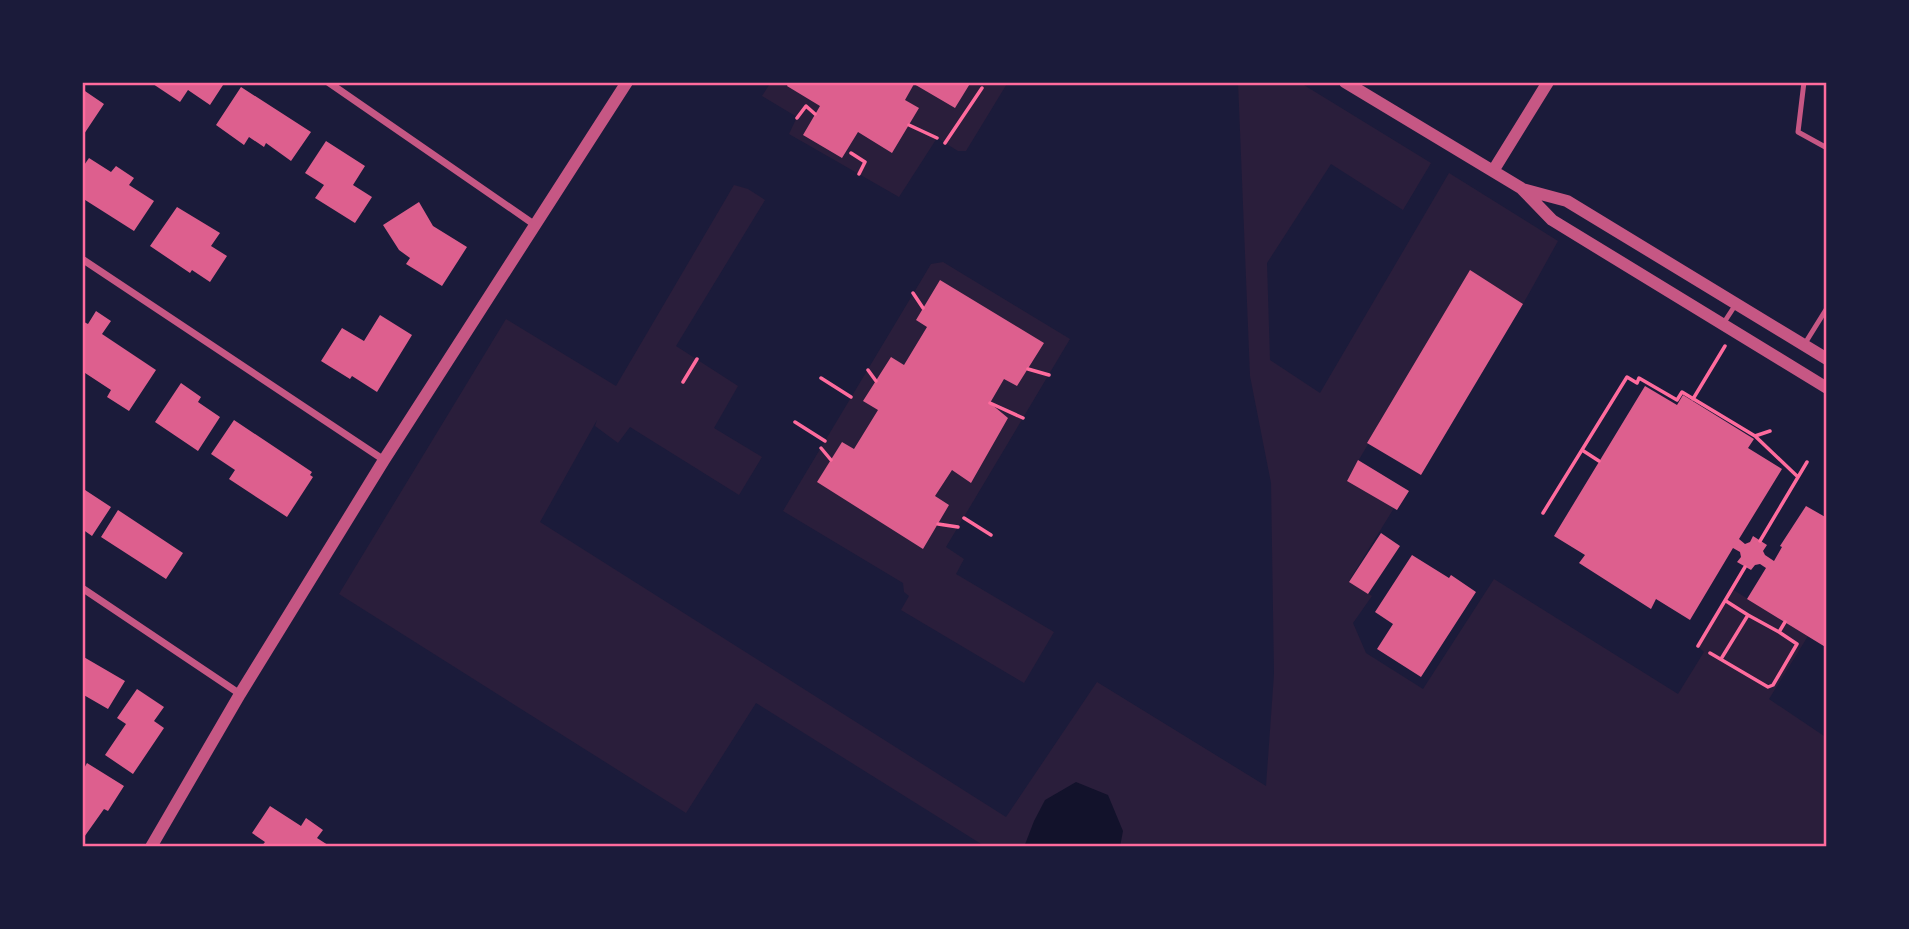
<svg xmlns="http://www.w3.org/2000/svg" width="1909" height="929" font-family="Rubik,sans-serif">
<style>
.green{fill:#2a1e3b}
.water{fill:#12122b}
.building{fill:#dd5f8e}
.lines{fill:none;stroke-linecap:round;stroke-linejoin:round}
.path{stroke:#ff6b9d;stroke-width:3.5}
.service{stroke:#c65784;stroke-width:5}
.minor{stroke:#c65784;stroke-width:7}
.tertiary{stroke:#c65784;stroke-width:12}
.neatline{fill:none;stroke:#ff6b9d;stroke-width:2.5}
</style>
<rect width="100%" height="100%" fill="#1b1b3a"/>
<path class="green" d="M 771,82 L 1008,82 L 966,151 L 958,151 L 937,138 L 899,197 L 789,134 L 797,117 L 762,96 Z
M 1238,82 L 1299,82 L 1431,163 L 1403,210 L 1331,164 L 1267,263 L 1270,360 L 1320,393 L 1449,173 L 1558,241 L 1523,304 L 1470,271 L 1347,480 L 1394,508 L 1349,581 L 1372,596 L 1353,623 L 1366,653 L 1423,689 L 1494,579 L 1678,694 L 1704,652 L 1698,646 L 1732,589 L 1808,636 L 1769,699 L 1827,738 L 1827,847 L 986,847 L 756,703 L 686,813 L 339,594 L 506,319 L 616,386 L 734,185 L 748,189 L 765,200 L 676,346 L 738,386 L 714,428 L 762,457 L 739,495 L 630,427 L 618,443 L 595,426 L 597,420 L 540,522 L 1006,817 L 1097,682 L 1266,786 L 1274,674 L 1271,483 L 1250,376 Z
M 943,262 L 1070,339 L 946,547 L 964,559 L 956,574 L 1054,632 L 1024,683 L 901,610 L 909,596 L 904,592 L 903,583 L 783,511 L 931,264 Z"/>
<path class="water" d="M 1076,782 L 1108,795 L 1123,831 L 1120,847 L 1024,847 L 1034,821 L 1045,800 Z"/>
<path class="building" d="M 150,82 L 225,82 L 210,105 L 188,90 L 180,102 Z
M 789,82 L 971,82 L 955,108 L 914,84 L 905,100 L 919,108 L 892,153 L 858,132 L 842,158 L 803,135 L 820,106 L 787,86 Z
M 241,87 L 311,132 L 291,161 L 266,143 L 264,147 L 249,137 L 244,145 L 216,125 Z
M 82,89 L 104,104 L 82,137 Z
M 326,141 L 365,166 L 353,185 L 372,197 L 355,223 L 315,198 L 324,185 L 305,173 Z
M 89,158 L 111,172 L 116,166 L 134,178 L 129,185 L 154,201 L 134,231 L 82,198 L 82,168 Z
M 419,202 L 433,226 L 467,247 L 442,286 L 406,264 L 410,258 L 399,250 L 383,225 Z
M 177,207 L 220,233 L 211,246 L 227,256 L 210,282 L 192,270 L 190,273 L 150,246 Z
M 1470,270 L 1523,304 L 1421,475 L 1367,443 Z
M 940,280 L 1044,343 L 1017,386 L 1004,379 L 990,403 L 1008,418 L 971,483 L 952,470 L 935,496 L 949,505 L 923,549 L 817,482 L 842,442 L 854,449 L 878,410 L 863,401 L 891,357 L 904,365 L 927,327 L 916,320 Z
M 96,311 L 111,321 L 102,334 L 156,370 L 129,411 L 107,397 L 111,390 L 82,371 L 82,324 L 84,322 L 88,324 Z
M 380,315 L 412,335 L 377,392 L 352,376 L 350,379 L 321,361 L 342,328 L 364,341 Z
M 181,383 L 201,397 L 198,402 L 220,417 L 198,451 L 155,422 Z
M 1645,386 L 1677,405 L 1683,395 L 1754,439 L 1748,448 L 1782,469 L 1739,539 L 1745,544 L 1750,542 L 1753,536 L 1767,545 L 1763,551 L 1765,555 L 1774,561 L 1782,547 L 1780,546 L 1806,506 L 1827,518 L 1827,648 L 1747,599 L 1766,568 L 1760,564 L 1755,565 L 1751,570 L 1737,562 L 1741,557 L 1740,552 L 1733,548 L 1690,620 L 1656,599 L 1651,609 L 1579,563 L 1585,555 L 1554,536 Z
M 234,420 L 312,472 L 310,475 L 313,477 L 287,517 L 229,479 L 235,470 L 211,454 Z
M 1358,460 L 1409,491 L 1397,510 L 1347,481 Z
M 82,488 L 111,507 L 92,536 L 82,529 Z
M 118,510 L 183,553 L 166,579 L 101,537 Z
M 1381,533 L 1400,546 L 1368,594 L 1349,582 Z
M 1412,555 L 1449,578 L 1451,575 L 1476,592 L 1421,677 L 1377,649 L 1393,624 L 1375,612 Z
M 82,656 L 125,681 L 108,709 L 82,694 Z
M 137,689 L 164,707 L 154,721 L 164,728 L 133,774 L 105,755 L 126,724 L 117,718 Z
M 87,763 L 124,786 L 108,811 L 104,809 L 82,840 L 82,772 Z
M 270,806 L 301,826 L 306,818 L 323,830 L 317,838 L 331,847 L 261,847 L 265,842 L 252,833 Z"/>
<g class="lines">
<path class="path" d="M 797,118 L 806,106 L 815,114
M 909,125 L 937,138
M 945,143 L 982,88
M 851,153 L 865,162 L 859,174
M 913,293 L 923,308
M 1028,369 L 1049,375
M 868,370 L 876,381
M 821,378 L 851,397
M 683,382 L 697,359
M 1693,399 L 1725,346
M 990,403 L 1023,418
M 795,422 L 825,441
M 1755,436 L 1770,431
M 821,448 L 831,460
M 1582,450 L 1599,461
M 1543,513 L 1627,377 L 1637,383 L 1639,378 L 1677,400 L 1682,392 L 1755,436 L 1798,477
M 964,518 L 991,535
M 938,524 L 958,527
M 1760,541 L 1807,462
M 1726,601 L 1748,615
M 1698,646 L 1745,567
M 1710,653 L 1768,687 L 1773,685 L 1797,644 L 1779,632 L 1785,622
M 1721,659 L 1748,615 L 1779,632"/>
<path class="service" d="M 1804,82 L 1798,132 L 1827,148
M 1723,324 L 1736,304
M 1804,345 L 1827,308"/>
<path class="minor" d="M 328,82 L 535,225
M 82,259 L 384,460
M 82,588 L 240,694"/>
<path class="tertiary" d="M 1345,82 L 1521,188 L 1552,220 L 1827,388
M 1493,171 L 1548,82
M 1522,189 L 1567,201 L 1827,359
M 151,847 L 240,694 L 384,460 L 627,82"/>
</g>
<rect width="1909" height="929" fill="none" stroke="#1b1b3a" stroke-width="168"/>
<rect x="84" y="84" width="1741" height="761" class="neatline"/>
</svg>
